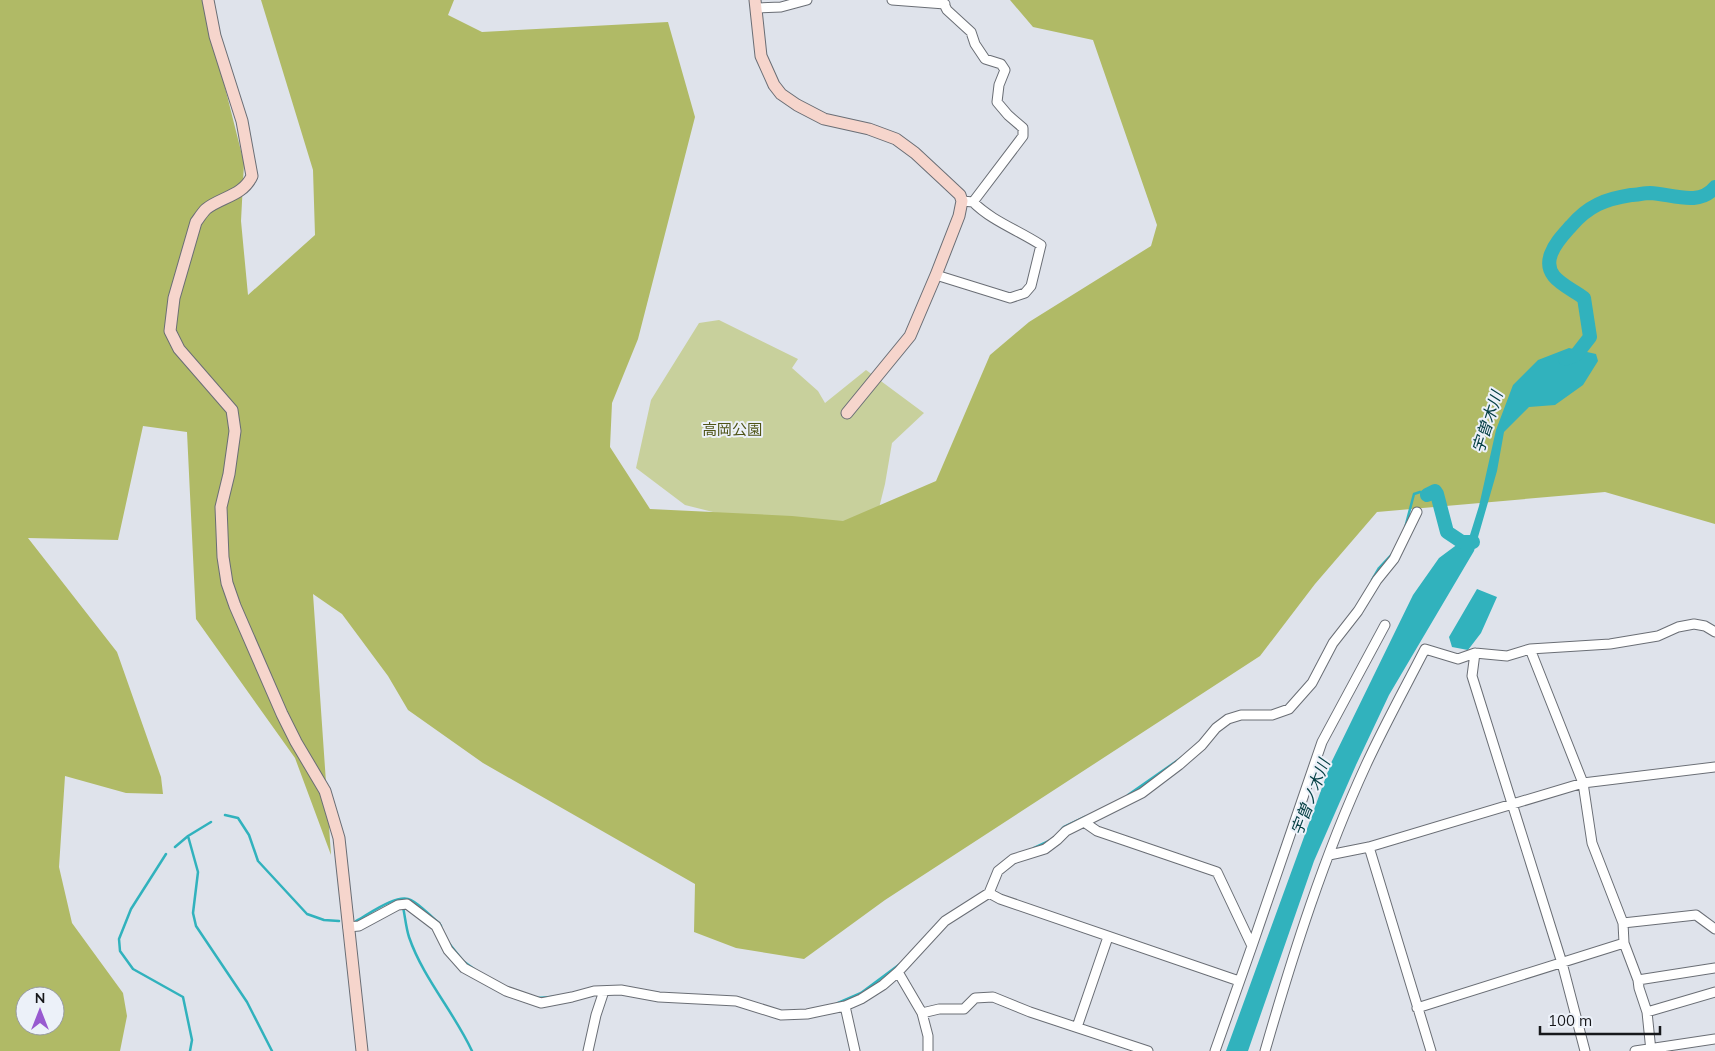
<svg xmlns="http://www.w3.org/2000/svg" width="1715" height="1051" font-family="Mulish,'Noto Sans JP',sans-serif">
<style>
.green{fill:#c8d09c}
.forest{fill:#b0ba66;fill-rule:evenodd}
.water{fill:#31b2bd}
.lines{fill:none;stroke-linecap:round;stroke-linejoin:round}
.stream{stroke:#31b2bd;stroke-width:2.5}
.river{stroke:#31b2bd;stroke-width:14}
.street-casing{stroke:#6a6e75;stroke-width:11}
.secondary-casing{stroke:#6a6e75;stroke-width:13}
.street{stroke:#fff;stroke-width:9}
.secondary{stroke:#f6d5cc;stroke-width:11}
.labels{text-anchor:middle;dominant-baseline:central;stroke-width:4;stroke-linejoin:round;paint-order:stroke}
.park-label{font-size:15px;fill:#4f5417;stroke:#ecf1f9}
.water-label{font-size:16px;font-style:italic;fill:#074146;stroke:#ecf1f9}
</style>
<rect width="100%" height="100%" fill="#dfe3eb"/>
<path class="green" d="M 719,320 L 798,359 L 792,368 L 818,391 L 825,403 L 866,370 L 924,413 L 892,443 L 885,484 L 873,532 L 886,561 L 937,544 L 968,525 L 990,515 L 1027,532 L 1036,598 L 979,643 L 944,652 L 917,647 L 899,674 L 842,674 L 837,623 L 797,611 L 792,552 L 749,521 L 685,505 L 636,468 L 651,400 L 699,323 Z"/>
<path class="forest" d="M 0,0 L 203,0 L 244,163 L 241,221 L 248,295 L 315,235 L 313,170 L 261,0 L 454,0 L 448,15 L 482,32 L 668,22 L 695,117 L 638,339 L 612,403 L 610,447 L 650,509 L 792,516 L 843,521 L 936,481 L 990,355 L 1029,322 L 1151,246 L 1157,225 L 1093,40 L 1033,27 L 1010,0 L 1715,0 L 1715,524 L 1605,492 L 1377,512 L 1315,584 L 1260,656 L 885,900 L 804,959 L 736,948 L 694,932 L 695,884 L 483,763 L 408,710 L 388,676 L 342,614 L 313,594 L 331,855 L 295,758 L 196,619 L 187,432 L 143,426 L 118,540 L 28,538 L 117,652 L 161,777 L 163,794 L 126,793 L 65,776 L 59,867 L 72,923 L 123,993 L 127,1016 L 120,1051 L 0,1051 ZM 25,996 L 55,996 L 55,1026 L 25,1026 Z"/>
<path class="water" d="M 1569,348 L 1596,354 L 1598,361 L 1583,385 L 1555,405 L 1529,407 L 1504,432 L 1497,471 L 1474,551 L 1389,695 L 1356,765 L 1314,861 L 1248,1051 L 1226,1051 L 1331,763 L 1413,595 L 1439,558 L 1470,535 L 1479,506 L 1496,430 L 1513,385 L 1538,360 Z
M 1477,589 L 1497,597 L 1481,633 L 1468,650 L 1452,647 L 1449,637 Z"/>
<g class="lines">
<path class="stream" d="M 1405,528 L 1414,494 L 1420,492 L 1427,495
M 1372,580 L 1379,568 L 1393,553
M 1128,795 L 1181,758
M 225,815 L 238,818 L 249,835 L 258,861 L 307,914 L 324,920 L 339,921
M 1062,829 L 1064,827 L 1085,817
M 188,836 L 198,872 L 193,913 L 196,926 L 247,1002 L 272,1051
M 175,847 L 188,836 L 211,822
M 1034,848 L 1049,841
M 166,854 L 131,909 L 119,939 L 120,951 L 133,969 L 183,997 L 192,1040 L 190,1051
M 403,907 C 405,916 406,928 409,937 C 423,978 454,1012 472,1051
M 356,921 C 369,914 397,893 411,900 C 421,905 430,916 439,923 L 441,926
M 448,942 L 463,961 L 474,969
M 537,998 L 552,997
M 838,1003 L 861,993 L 900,964"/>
<path class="river" d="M 1565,359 L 1576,355 L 1590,337 L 1584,298 C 1568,286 1542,278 1551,254 C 1555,243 1563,235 1571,226 C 1588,206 1605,199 1631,195 C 1637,195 1644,193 1650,193 C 1672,194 1699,207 1715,187
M 1427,495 L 1435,491 L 1437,494 L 1447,532 L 1462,542 L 1473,542"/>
<defs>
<path id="street" d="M 892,0 L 945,4
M 942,0 L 947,10 L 971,32 L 975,44 L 985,59 L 1001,64 L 1005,70 L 999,85 L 997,102 L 1008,115 L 1023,128 L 1023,136 L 973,202 L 962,201
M 756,8 L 781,7 L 807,0
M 936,275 L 1010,298 L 1025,293 L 1031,286 L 1041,245 C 1018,230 992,221 973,202
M 1530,649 L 1583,783 L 1592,843 L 1623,923 L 1624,943 L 1638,980 L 1639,988 L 1647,1012 L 1651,1051
M 1475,653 L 1472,676 L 1562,963 L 1585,1051
M 1084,822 L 1097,831 L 1217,872 L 1252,946 L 1215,1051
M 1369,847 L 1431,1051
M 1329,855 L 1369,847 L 1583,783 L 1715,767
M 989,893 L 1000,899 L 1239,981
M 1623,923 L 1696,915 L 1715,929
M 348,927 L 359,926 L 398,905 L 407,904 L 436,926 L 448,950 L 464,968 L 506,991 L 541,1003 L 572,997 L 594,991 L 621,990 L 659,997 L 736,1001 L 781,1015 L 807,1014 L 845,1006 L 861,999 L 883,985 L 898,972 L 945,921 L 989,893 L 998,871 L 1013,859 L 1045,849 L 1057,840 L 1066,831 L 1142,793 L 1179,765 L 1202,745 L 1216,728 L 1228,719 L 1241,715 L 1272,715 L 1289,709 L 1312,683 L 1333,643 L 1358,611 L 1377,580 L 1394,559 L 1417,512
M 1252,946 L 1322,742 L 1385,625
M 898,972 L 922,1013 L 939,1009 L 964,1009 L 975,998 L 993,997 L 1030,1012 L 1148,1051
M 1638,980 L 1715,968
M 845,1006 L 855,1051
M 1417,1008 L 1624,943
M 1647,1012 L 1715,992
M 922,1013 L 928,1036 L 928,1051
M 1077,1027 L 1108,937
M 588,1051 L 596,1015 L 604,991
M 1265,1051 C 1293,954 1324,856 1366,765 C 1384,726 1405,688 1425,649 L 1458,659 L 1475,653 L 1507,656 L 1530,649 L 1610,644 L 1658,636 L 1678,627 L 1694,624 L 1705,626 L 1715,632
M 1635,1051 L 1715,1039"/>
<path id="secondary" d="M 208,0 L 215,36 L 242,121 L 252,176 C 243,196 221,197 206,209 C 202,213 199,218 196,222 L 174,298 L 170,331 L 179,349 L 232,410 L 235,431 L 229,474 L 221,507 L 223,557 L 227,583 L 235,606 L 282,714 L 296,742 L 325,791 L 339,838 L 362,1051
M 755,0 L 761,56 L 774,85 L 781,94 L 797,105 L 824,119 L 869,129 L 896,139 L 915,153 L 944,180 L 960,195 L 962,201 L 959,216 L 936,275 L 910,336 L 847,413"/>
</defs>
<use href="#street" class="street-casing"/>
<use href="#secondary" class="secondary-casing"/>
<use href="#street" class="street"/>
<use href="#secondary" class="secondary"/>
</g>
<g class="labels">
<g class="park-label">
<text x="732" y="429">高岡公園</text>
</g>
<g class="water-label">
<text transform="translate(1487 422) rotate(-72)">宇曽木川</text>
<text transform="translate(1310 797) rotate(-69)">宇曽ノ木川</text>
</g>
</g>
<g transform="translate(40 1011)"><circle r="24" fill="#ecf1f9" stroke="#979aa0"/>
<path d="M0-4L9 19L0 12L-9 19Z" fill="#985ad0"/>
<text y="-8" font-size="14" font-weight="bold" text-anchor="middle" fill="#17181b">N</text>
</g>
<path d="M1540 1026v8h120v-8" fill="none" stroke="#17181b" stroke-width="2.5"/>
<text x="1548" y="1026" font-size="15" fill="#17181b" stroke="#ecf1f9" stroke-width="4" paint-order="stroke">100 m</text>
</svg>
